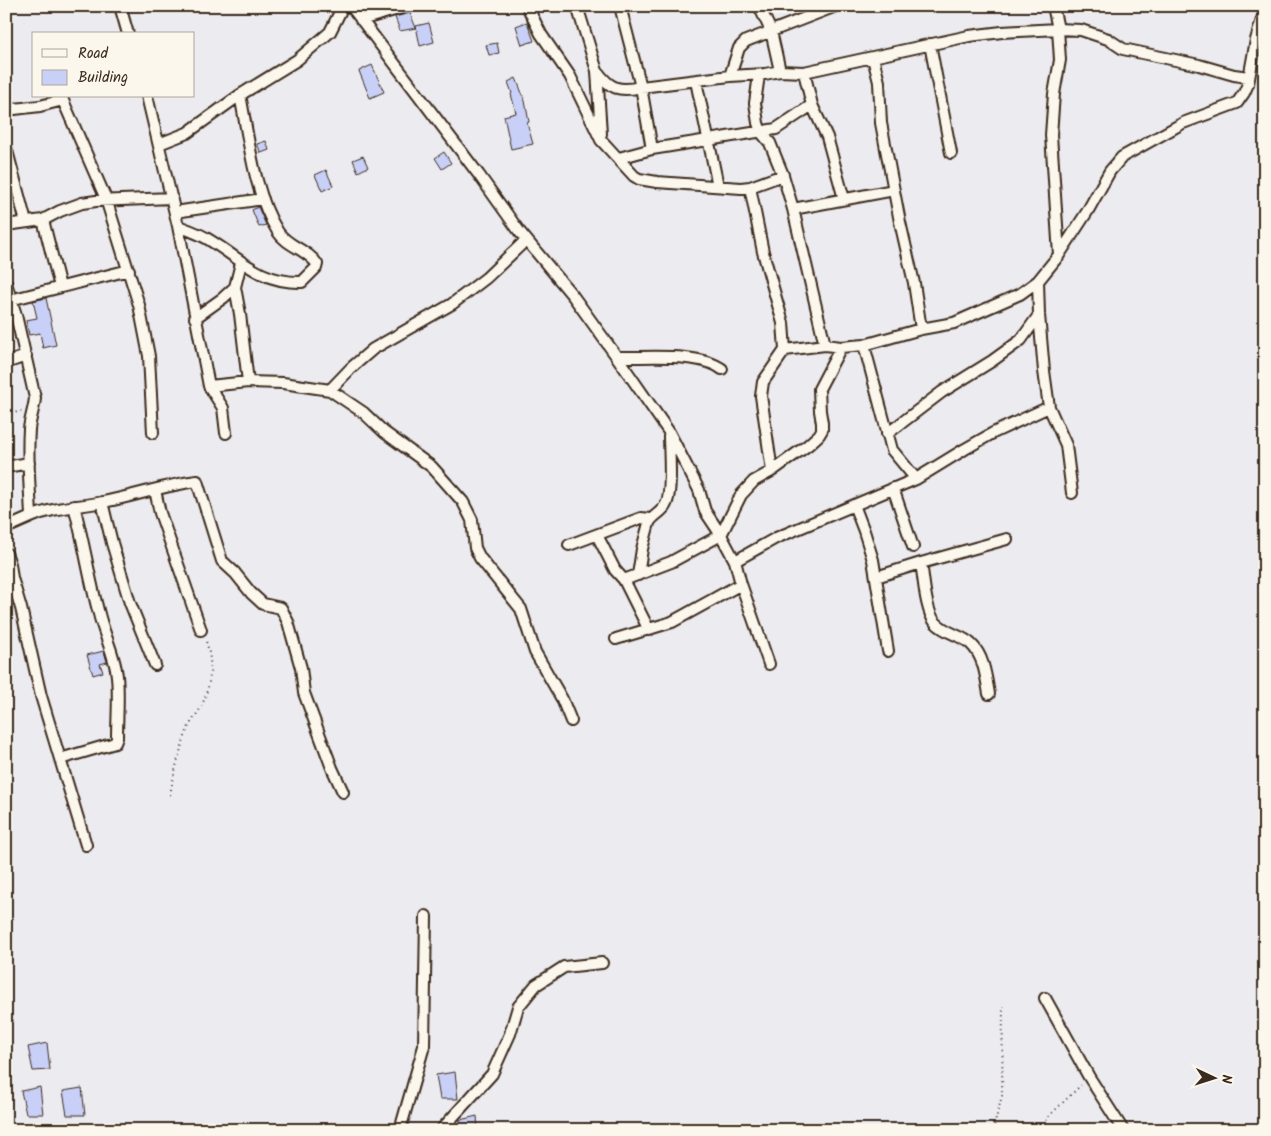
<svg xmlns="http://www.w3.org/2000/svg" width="1271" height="1136" font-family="Kalam,sans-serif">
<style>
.building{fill:#c8d0f8;stroke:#3b2a1e}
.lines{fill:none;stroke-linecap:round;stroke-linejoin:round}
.street-casing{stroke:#3b2a1e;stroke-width:14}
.path{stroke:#3b2a1e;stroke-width:2;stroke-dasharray:1 4;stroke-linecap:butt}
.street{stroke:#fbf7ec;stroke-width:10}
</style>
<rect width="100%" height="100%" fill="#ecebf0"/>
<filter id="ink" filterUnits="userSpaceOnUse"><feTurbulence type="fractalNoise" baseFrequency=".02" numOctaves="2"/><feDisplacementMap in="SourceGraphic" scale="10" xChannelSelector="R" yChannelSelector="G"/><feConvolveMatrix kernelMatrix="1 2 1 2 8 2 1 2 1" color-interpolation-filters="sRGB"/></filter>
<g filter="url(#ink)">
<path class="building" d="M 410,13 L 416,28 L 400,31 L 395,17 Z
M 527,22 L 534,41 L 522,45 L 516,26 Z
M 429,23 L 434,42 L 420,46 L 416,26 Z
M 497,43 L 499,53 L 489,55 L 486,45 Z
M 372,65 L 384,92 L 370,98 L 359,71 Z
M 516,78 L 525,101 L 529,122 L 527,123 L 533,144 L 511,149 L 504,116 L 516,113 L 511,94 L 512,93 L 508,82 Z
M 266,141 L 269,150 L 261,153 L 257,144 Z
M 444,152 L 451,163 L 442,169 L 435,158 Z
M 363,156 L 368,167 L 358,172 L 353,160 Z
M 326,170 L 333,186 L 322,191 L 315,175 Z
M 258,207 L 266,225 L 259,227 L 252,210 Z
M 46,298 L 56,345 L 43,348 L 40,333 L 29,335 L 26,320 L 37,318 L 33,301 Z
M 104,651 L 107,662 L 100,664 L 103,672 L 93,675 L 87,655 Z
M 47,1043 L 50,1070 L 33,1071 L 28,1047 Z
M 455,1072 L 458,1099 L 440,1099 L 436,1075 Z
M 40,1087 L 43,1114 L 26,1114 L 21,1091 Z
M 82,1088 L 85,1115 L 67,1115 L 63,1091 Z
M 477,1116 L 478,1130 L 460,1130 L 460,1120 Z"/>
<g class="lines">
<defs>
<path id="street" d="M 120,6 L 128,34
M 351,6 L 479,175 L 519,231 L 573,296 L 617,357 L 669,432 L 699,490 L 705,511 L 721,535 L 735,561 L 741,584 L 769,664
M 527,6 L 541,34 L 570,76 L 601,140 L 634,176 L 639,179 L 657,182 L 741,188 L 750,187 L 783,175
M 577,6 L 597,71 C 610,89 619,92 641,87 L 730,76 L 765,74 L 780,71 L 804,72 L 969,36 L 1002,32 L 1058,29 L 1081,30 L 1108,39 L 1123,49 L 1199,65 L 1234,75 L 1249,77
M 620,6 L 641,87 L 652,149
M 759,6 L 771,31 L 780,71
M 1053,6 L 1058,29 L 1060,60 L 1054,94 L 1051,135 L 1059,255
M 361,20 L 408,6
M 930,44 L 951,153
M 873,58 L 879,82 L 881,123 L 900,222 L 914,283 L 921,329
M 597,71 L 601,134
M 804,72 L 812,105 L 827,137 L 844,199
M 759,75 L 755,103 L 758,123 L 761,132 L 770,143 L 783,175 L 793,209 L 825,345
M 730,76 L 739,48 L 746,41 L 836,6
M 696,81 L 718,186
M 61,96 L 106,199 L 139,305 L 149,356 L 153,433
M 147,96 L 178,226 L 209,386 L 223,408 L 226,433
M 6,110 L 40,106 L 63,100
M 159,144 L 187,133 L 240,95 L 297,60 L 330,32 L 343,6
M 6,147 L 26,222
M 619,158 L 652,149 L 776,129 L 812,105
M 750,187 L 763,252 L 783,323 L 785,350 L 763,382 L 761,396 L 772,471
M 793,209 L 894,190
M 175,212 L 263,199
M 43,220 L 60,287
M 6,225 L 43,220 L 60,211 L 82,203 L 96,201 L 172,198
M 178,226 C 189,230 201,234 211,241 C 242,260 261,283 302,282 L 316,268 L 317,264 C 308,250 287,246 278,232 C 254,194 249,139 240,95
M 241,263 L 235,287 L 240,314 L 248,382
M 1038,281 L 1039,315 L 1044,371 L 1049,407 L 1066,445 L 1072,493
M 6,283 L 16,315 L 35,398 C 34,409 30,419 29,429 C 27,458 30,488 31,517 L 6,528
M 6,301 L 129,270
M 195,318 L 223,298 L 235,287
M 864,345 L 892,450 L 916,479
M 785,350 L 825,345 L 841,347 L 864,345 L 921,329 L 954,323 L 1020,294 L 1038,281 L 1059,255 L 1087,212 L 1110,171 L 1122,157 L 1183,123 L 1237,103 L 1244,93 L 1248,84 L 1256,40 L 1265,9
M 617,357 C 646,358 699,352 722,369
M 6,363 L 26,356
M 209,386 L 248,382 L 283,383 L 330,390 L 364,413 L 384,432 L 432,467 L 463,502 L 472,520 L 475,548 L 480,558 L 521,609 L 535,652 L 562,699 L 571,721
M 330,390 L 351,368 L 373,349 L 452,304 L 486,278 L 526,240
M 887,434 L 942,392 L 992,361 L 1021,340 L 1039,315
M 6,467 L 29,463
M 893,488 L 913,547
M 155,490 L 160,513 L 201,630
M 102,502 L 112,543 L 130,603 L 155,665
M 854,505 L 864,531 L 873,560 L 888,651
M 31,517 C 54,507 78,507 103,502 C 135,496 165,485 197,481 L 222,561 L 235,573 L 251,593 L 263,604 L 281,608 L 288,622 L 301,668 L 304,693 L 332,768 L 343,792
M 597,535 L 615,570 L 624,580 L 649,630
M 569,545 L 641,518 L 650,519
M 6,553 L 10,564 L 12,578 L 21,608 L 41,696 L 86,845
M 735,561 L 776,538 L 916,479 L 965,449 L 993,433 L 1049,407
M 921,563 C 924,579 925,609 935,622 C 946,634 962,635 971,644 C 984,656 986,677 989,694
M 638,575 L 642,549 L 649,523 C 652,516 661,513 665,506 C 673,495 669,451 669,436
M 876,577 L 921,563 L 1007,539
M 624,580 L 671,562 L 721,535 L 741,495 L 754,481 L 772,471 L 808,445 L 819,435 L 822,430 L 822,423 L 820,411 L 819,389 L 841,347
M 616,639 L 672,622 L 741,584
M 60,759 L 115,743 L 117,738 C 117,718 119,696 117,676 C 115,655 104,635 99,614 C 89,578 84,542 74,506
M 1045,998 L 1089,1077 L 1123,1130
M 400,1130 L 424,1046 L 426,916
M 441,1130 L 492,1074 L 510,1034 L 518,1007 L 536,985 L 564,967 L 602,963"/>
</defs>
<use href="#street" class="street-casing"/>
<path class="path" d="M 6,415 L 22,411
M 170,795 C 174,772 179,753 187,731 C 190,722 197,715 201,707 C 211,686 214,661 205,639
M 993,1130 L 1002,1096 L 1003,1006
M 1042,1130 L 1048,1117 L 1081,1085"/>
<use href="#street" class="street"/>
</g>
</g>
<rect width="1271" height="1136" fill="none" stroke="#fbf7ec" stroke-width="25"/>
<rect x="12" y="12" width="1246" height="1111" fill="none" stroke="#3b2a1e" stroke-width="2" filter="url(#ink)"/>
<rect x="32" y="32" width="162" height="65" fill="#fbf7ec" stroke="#aea59a"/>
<rect x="42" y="49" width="25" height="8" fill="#fbf7ec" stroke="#aea59a"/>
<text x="78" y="58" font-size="15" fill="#3b2a1e">Road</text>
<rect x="42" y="70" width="25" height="15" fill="#c8d0f8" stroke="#aea59a"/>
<text x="78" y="82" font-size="15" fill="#3b2a1e">Building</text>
<g transform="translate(1214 1078) rotate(94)" stroke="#fbf7ec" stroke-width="4" paint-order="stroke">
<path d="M0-4L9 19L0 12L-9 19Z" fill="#3b2a1e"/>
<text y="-8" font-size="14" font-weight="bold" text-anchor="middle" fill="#3b2a1e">N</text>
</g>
</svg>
